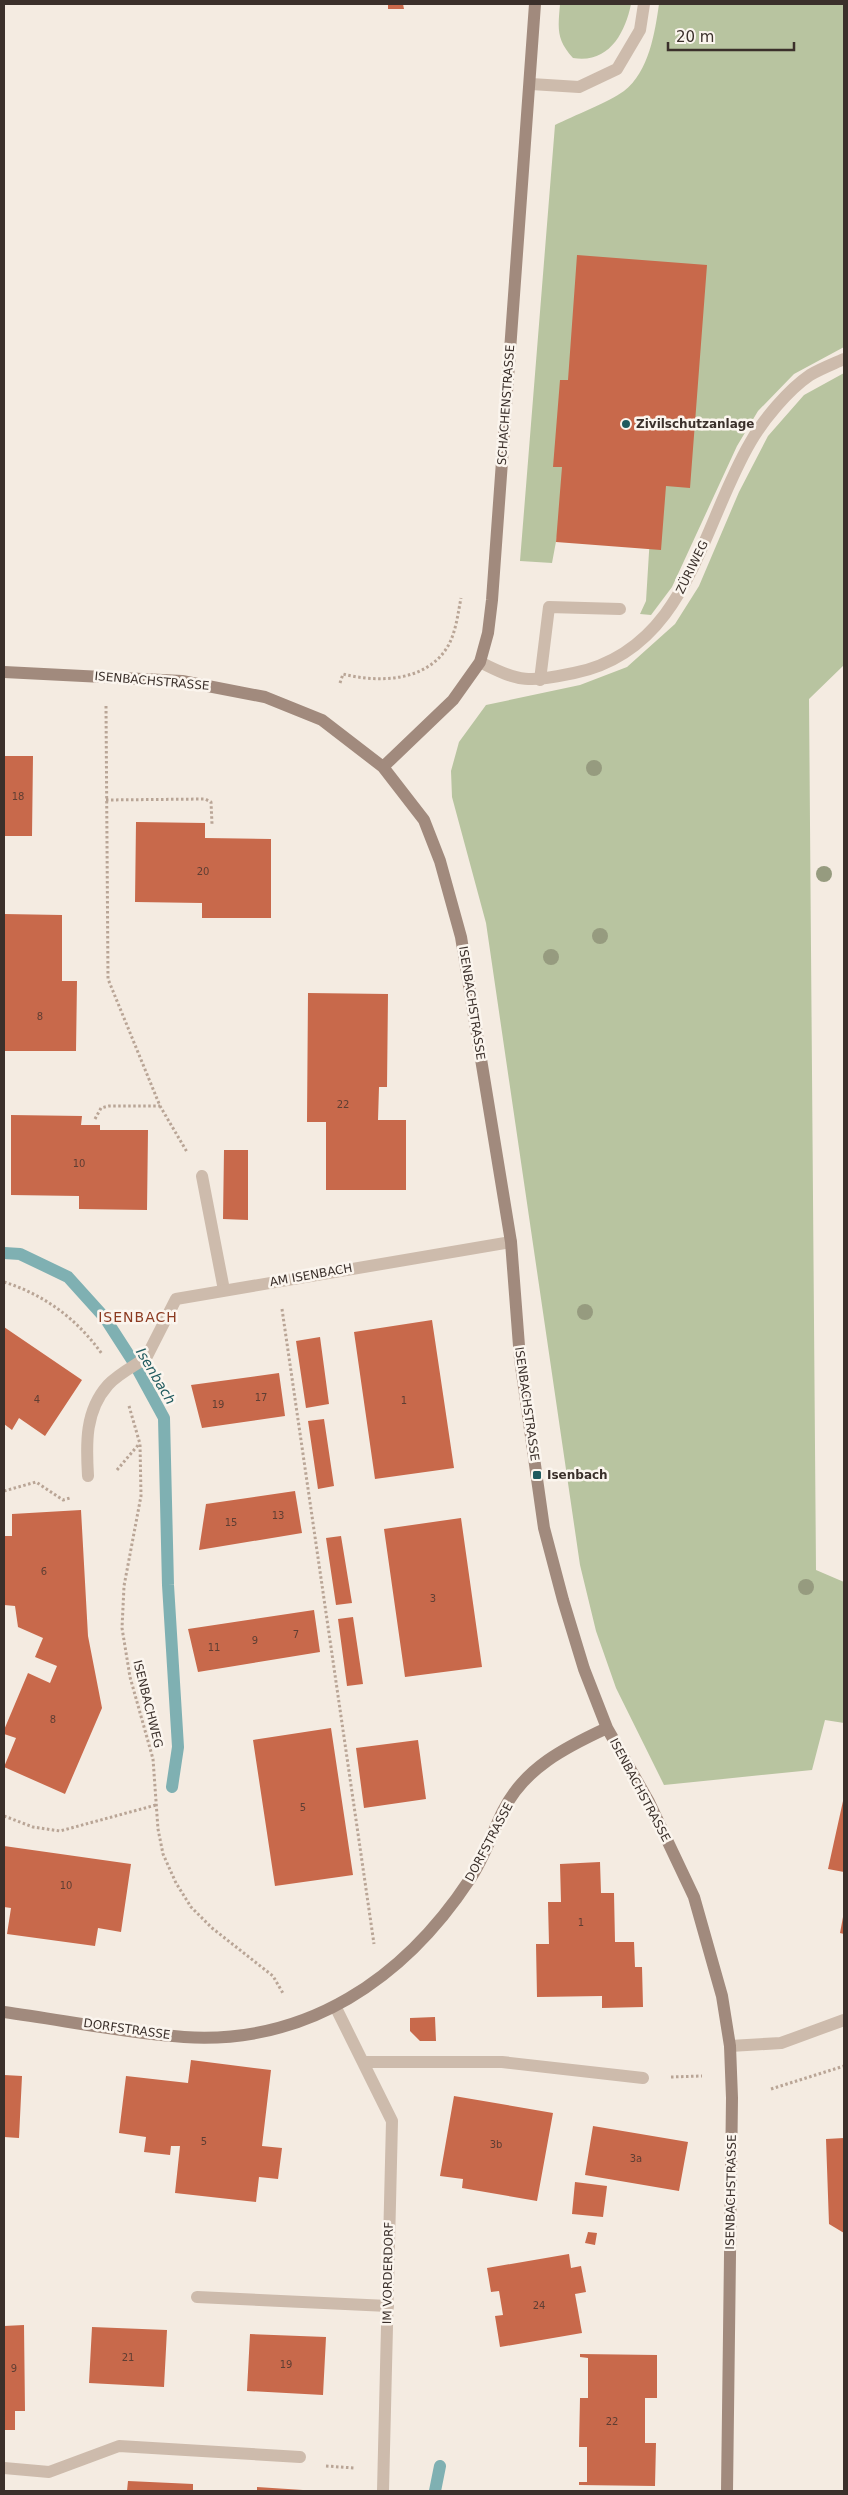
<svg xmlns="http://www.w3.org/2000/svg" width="848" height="2495" font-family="'DejaVu Sans',sans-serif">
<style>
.green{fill:#b8c4a0}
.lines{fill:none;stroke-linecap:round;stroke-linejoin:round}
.stream{stroke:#7fb0b2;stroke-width:12}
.building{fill:#c8694b}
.path{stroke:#b9a596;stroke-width:3;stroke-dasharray:2.5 2.5;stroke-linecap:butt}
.lane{stroke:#cdbbac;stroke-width:12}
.street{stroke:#cdbbac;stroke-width:12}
.secondary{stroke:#a18a7d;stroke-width:12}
.tree{fill:#969b7f}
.poi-dot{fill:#1f5a5e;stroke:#fbf5ee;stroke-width:2}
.labels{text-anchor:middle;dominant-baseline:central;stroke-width:5;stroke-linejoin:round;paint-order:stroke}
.number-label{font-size:10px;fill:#5e3e33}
.street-label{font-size:12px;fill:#3b302b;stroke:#fbf5ee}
.poi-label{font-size:12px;font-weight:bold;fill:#3b302b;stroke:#fbf5ee;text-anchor:start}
.neighbourhood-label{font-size:14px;letter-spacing:1px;fill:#8c3b22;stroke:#fbf5ee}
.water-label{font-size:14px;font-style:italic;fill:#1f5a5e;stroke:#fbf5ee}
</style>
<rect width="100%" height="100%" fill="#f4ebe1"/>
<path class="green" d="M 560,4 L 631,4 C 625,34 608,64 573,58 C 556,39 558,29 560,4 Z
M 659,4 L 844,4 L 844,347 L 794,374 L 758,411 L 737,446 L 672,587 L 651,615 L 640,614 L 646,601 L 650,536 L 560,520 L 552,563 L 520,561 L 555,125 C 573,116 609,102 624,91 C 649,72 655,32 659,4 Z
M 844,373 L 844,665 L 809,699 L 816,1570 L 844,1582 L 844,1723 L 825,1720 L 812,1770 L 664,1785 L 616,1688 L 596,1631 L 580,1565 L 486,923 L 452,797 L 451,771 L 459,742 L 486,705 L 580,685 L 627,667 L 675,624 L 699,586 L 739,492 L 768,436 L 804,395 Z"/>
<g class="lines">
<path class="stream" d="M 4,1253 L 20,1254 L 68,1277 L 105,1318 L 134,1363 L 164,1418 L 168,1585 L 178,1747 L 172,1787
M 435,2491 L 440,2466"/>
</g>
<path class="building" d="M 388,4 L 403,4 L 404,9 L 388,9 Z
M 577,255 L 707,265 L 690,488 L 666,486 L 661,550 L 556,542 L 562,467 L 553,467 L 560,380 L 568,380 Z
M 4,756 L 33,756 L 32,836 L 4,836 Z
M 136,822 L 205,823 L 205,838 L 271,839 L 271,918 L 202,918 L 202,903 L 135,902 Z
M 4,914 L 62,915 L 62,981 L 77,981 L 76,1051 L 4,1051 Z
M 308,993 L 388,994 L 387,1087 L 379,1087 L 378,1120 L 406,1120 L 406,1190 L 326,1190 L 326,1122 L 307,1122 Z
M 11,1115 L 82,1116 L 81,1125 L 100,1125 L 100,1130 L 148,1130 L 147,1210 L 79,1209 L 79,1196 L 11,1195 Z
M 224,1150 L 248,1150 L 248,1220 L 223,1219 Z
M 432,1320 L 454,1468 L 375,1479 L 354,1332 Z
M 4,1327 L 82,1380 L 45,1436 L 19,1418 L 12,1430 L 4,1424 Z
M 320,1337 L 329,1404 L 306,1408 L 296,1341 Z
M 279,1373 L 285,1416 L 202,1428 L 191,1385 Z
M 324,1419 L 334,1486 L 318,1489 L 308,1421 Z
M 295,1491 L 302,1533 L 199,1550 L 206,1504 Z
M 81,1510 L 88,1636 L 102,1708 L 65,1794 L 4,1767 L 16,1738 L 4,1734 L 4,1730 L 28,1673 L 50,1683 L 57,1666 L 35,1657 L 43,1638 L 18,1627 L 15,1606 L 4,1605 L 4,1536 L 12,1536 L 12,1514 Z
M 461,1518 L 482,1667 L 405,1677 L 384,1529 Z
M 341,1536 L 352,1603 L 336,1605 L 326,1538 Z
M 314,1610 L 320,1652 L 198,1672 L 188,1629 Z
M 353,1617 L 363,1684 L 347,1686 L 338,1619 Z
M 331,1728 L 353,1875 L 275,1886 L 253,1740 Z
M 418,1740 L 426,1799 L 364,1808 L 356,1748 Z
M 843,1801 L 844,1801 L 844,1872 L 828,1869 Z
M 4,1846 L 131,1864 L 121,1932 L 98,1928 L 95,1946 L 7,1934 L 11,1908 L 4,1907 Z
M 600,1862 L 601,1893 L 614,1893 L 615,1942 L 634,1942 L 635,1967 L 642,1967 L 643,2007 L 602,2008 L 602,1996 L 537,1997 L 536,1944 L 549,1944 L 548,1902 L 561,1902 L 560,1864 Z
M 843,1917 L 844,1917 L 844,1934 L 840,1933 Z
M 435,2017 L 436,2041 L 420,2041 L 410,2031 L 410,2018 Z
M 191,2060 L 271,2070 L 262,2146 L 282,2148 L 278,2179 L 259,2177 L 256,2202 L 175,2193 L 180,2146 L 171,2146 L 170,2155 L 144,2152 L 146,2137 L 119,2133 L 126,2076 L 188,2083 Z
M 4,2075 L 22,2076 L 19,2138 L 4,2137 Z
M 454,2096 L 553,2113 L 537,2201 L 462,2188 L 463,2179 L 440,2176 Z
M 593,2126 L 688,2142 L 679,2191 L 585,2175 Z
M 844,2138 L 844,2233 L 829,2224 L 826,2139 Z
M 575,2182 L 607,2186 L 603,2217 L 572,2214 Z
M 588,2232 L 597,2233 L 595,2245 L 585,2243 Z
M 569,2254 L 571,2268 L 581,2266 L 586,2292 L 575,2294 L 582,2333 L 500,2347 L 495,2316 L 503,2315 L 499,2291 L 491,2292 L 487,2268 Z
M 24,2325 L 25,2411 L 15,2411 L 15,2430 L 4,2430 L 4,2326 Z
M 92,2327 L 167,2330 L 164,2387 L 89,2383 Z
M 250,2334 L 326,2337 L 323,2395 L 247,2391 Z
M 580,2354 L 657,2355 L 657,2398 L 645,2398 L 645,2443 L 656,2443 L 655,2486 L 579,2485 L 579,2482 L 587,2482 L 587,2447 L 579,2447 L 580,2398 L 588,2398 L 588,2358 L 580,2357 Z
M 128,2481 L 193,2484 L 193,2491 L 127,2491 Z
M 257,2487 L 303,2490 L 303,2491 L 257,2491 Z"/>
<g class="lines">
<path class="path" d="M 340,683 L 343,674 C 378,683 427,682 448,646 C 456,632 458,613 461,598
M 106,706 L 108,979 L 160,1106 L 187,1152
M 106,800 L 205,799 L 211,802 L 212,824
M 95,1119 L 101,1108 L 109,1106 L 160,1106
M 4,1282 C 45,1295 77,1319 102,1354
M 282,1309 L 374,1944
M 129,1406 L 140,1444 L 141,1496 L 124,1586 L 122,1628 L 130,1677 L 153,1759 L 158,1829 L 163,1854 L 176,1883 L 191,1907 L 212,1928 L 273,1976 L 284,1995
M 117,1470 L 139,1444
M 4,1491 L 36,1482 L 63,1500 L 70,1498
M 4,1816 L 33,1827 L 60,1831 L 156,1805
M 671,2077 L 702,2076
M 771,2089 L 844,2066
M 326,2466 L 354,2468"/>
<path class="lane" d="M 540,680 L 549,607 L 620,609
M 202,1176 L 224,1290
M 88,1476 C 86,1443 85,1411 108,1385 C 118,1374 134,1366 146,1358
M 197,2297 L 388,2306
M 4,2468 L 49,2472 L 119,2446 L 300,2457"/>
<path class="street" d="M 531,84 L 579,87 L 617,69 L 640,30 L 644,4
M 480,662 C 520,683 529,682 574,673 C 687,650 701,527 750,443 C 763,420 788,390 810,375 C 820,369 833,364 844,359
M 146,1358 L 176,1299 L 511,1242
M 336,2008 L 392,2121 L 383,2491
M 730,2046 L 781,2043 L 844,2020
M 363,2062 L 502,2062 L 643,2078"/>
<path class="secondary" d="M 4,672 L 182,681 L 265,697 L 322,720 L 383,767 L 424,820 L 440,861 L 461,937 L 511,1242 L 520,1359 L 544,1528 L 563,1600 L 584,1669 L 607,1728 L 649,1802 L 694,1897 L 722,1996 L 730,2046 L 732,2098 L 727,2491
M 383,767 L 453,700 L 480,662 L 488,633 L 492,600 L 535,4
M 4,2012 C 63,2020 124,2033 184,2037 C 307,2045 404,1979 470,1879 C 484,1859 492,1833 503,1811 C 524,1768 566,1747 607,1728"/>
</g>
<g class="tree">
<circle cx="594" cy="768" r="8"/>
<circle cx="824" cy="874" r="8"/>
<circle cx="600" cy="936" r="8"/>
<circle cx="551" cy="957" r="8"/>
<circle cx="585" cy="1312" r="8"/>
<circle cx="806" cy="1587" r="8"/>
</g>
<g class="poi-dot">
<circle cx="626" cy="424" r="5"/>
<rect x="532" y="1470" width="10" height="10" rx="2.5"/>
</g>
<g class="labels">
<g class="number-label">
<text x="18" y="796">18</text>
<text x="203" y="871">20</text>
<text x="40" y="1016">8</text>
<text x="343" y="1104">22</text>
<text x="79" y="1163">10</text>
<text x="261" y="1397">17</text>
<text x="37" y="1399">4</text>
<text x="404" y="1400">1</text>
<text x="218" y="1404">19</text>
<text x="278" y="1515">13</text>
<text x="231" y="1522">15</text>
<text x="44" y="1571">6</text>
<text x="433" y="1598">3</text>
<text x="296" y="1634">7</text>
<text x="255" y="1640">9</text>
<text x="214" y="1647">11</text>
<text x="53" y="1719">8</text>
<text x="303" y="1807">5</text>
<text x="66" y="1885">10</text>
<text x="581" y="1922">1</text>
<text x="204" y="2141">5</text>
<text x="496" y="2144">3b</text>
<text x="636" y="2158">3a</text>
<text x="539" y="2305">24</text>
<text x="128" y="2357">21</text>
<text x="286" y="2364">19</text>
<text x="14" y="2368">9</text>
<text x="612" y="2421">22</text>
</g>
<g class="street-label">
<text transform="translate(506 405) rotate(-86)">SCHACHENSTRASSE</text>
<text transform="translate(692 567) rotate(-64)">ZÜRIWEG</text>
<text transform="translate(152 681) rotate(5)">ISENBACHSTRASSE</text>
<text transform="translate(472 1003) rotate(81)">ISENBACHSTRASSE</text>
<text transform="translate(311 1275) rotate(-10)">AM ISENBACH</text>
<text transform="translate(527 1404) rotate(82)">ISENBACHSTRASSE</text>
<text transform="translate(148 1704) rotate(76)">ISENBACHWEG</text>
<text transform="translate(640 1790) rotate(62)">ISENBACHSTRASSE</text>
<text transform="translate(489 1842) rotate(-62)">DORFSTRASSE</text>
<text transform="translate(127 2029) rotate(8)">DORFSTRASSE</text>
<text transform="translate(731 2192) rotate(-89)">ISENBACHSTRASSE</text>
<text transform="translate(388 2273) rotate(-89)">IM VORDERDORF</text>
</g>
<g class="poi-label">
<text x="636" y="424">Zivilschutzanlage</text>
<text x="547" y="1475">Isenbach</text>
</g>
<g class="neighbourhood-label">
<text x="138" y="1317">ISENBACH</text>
</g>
<g class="water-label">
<text transform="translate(156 1376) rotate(59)">Isenbach</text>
</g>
</g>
<rect width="848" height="2495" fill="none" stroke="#3b302b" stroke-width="10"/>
<path d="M668 42v8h126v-8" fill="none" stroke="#3b302b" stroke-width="2.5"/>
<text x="676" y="42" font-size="15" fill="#3b302b" stroke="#fbf5ee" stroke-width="4" paint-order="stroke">20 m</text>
</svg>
